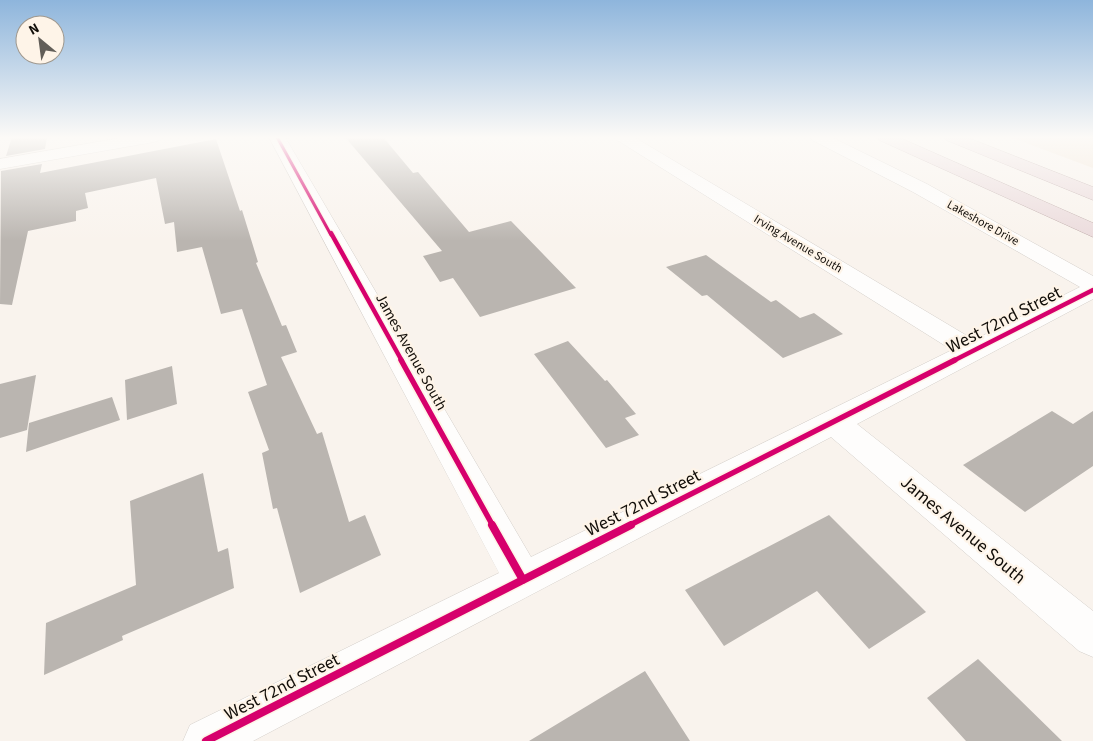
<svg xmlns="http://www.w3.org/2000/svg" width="1093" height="741" font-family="'Source Sans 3',sans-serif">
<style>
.green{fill:#f2e5d6}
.building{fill:#bab5b0}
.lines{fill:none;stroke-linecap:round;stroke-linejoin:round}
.minor-casing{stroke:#d4cfca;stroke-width:1}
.highway-casing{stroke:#bba8a6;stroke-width:1}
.minor{fill:#fefdfc;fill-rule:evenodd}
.highway{fill:#ebdbdc;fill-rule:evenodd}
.cycleway-far3-casing{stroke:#fef4e8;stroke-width:5}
.cycleway-far2-casing{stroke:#fef4e8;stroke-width:7}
.cycleway-far1-casing{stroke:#fef4e8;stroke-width:9}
.cycleway-casing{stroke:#fef4e8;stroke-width:11}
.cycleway-far3{stroke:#d6006c;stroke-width:3}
.cycleway-far2{stroke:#d6006c;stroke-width:4.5}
.cycleway-far1{stroke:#d6006c;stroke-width:5.5}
.cycleway{stroke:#d6006c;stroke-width:8}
.labels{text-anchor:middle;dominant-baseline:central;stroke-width:4.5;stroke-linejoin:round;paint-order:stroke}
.far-street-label{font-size:12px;fill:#110d08;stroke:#fef4e8}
.street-label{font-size:15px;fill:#110d08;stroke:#fef4e8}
.near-street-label{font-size:18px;fill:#110d08;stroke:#fef4e8}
</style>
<rect width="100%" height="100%" fill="#f9f3ed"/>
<path class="green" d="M 1010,137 L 1093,137 L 1093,168 Z"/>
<path class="building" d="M 12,137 L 47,137 L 45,149 L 6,156 Z
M 345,137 L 383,137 L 413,173 L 418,172 L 469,232 L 511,221 L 576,288 L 480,317 L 453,278 L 440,282 L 423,256 L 442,251 Z
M 216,139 L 240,211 L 242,210 L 258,262 L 256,263 L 282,326 L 286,325 L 297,352 L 281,357 L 317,434 L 322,432 L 349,522 L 365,515 L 381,555 L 300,593 L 277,508 L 273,509 L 262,453 L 269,450 L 248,392 L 267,385 L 242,309 L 221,314 L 202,247 L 177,252 L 174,222 L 165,224 L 156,178 L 85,193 L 88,208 L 76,211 L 76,221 L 28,231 L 12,305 L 0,304 L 1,171 L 42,164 L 40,173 Z
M 706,255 L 771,302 L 776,300 L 800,318 L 814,313 L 843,334 L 783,358 L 707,295 L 702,296 L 666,267 Z
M 568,341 L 605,381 L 607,380 L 636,414 L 625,418 L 639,435 L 606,448 L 534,354 Z
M 172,366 L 177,404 L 127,420 L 125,380 Z
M 36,375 L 27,430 L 0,438 L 0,384 Z
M 112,397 L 120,420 L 26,452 L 29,423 Z
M 1052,411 L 1073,424 L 1093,411 L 1093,466 L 1025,512 L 963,465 Z
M 203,473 L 218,552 L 228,548 L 234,588 L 122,636 L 123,640 L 44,675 L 46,623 L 136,585 L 130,501 Z
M 829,515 L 926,612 L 869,649 L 817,591 L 724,646 L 685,590 Z
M 978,659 L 1062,741 L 966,741 L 927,698 Z
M 645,671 L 690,741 L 529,741 Z"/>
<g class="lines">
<defs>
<path id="minor" d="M 126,137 L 162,137 L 160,140 L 154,142 L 0,169 L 0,159 Z
M 269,137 L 285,137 L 531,557 L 952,350 L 617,140 L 615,137 L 634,137 L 974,340 L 1080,287 L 913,192 L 812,140 L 810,137 L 831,137 L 927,184 L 1093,276 L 1093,299 L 857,424 L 1093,611 L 1093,657 L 1079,651 L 831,437 L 253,741 L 183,741 L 190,725 L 499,573 Z"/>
<path id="highway" d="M 877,137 L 898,137 L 1093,223 L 1093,237 L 879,140 Z
M 944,137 L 966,137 L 1093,187 L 1093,200 L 946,140 Z"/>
</defs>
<use href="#minor" class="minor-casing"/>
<use href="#highway" class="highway-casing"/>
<use href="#minor" class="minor"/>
<use href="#highway" class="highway"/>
<defs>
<path id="cycleway-far3" d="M 277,137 L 331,235"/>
<path id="cycleway-far2" d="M 331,233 L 402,361
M 953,361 L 1093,290"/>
<path id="cycleway-far1" d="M 401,360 L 493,526
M 628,526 L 955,360"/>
<path id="cycleway" d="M 492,525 L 523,580
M 206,741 L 631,525"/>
</defs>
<use href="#cycleway-far3" class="cycleway-far3-casing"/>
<use href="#cycleway-far2" class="cycleway-far2-casing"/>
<use href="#cycleway-far1" class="cycleway-far1-casing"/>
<use href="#cycleway" class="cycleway-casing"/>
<use href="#cycleway-far3" class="cycleway-far3"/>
<use href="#cycleway-far2" class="cycleway-far2"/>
<use href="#cycleway-far1" class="cycleway-far1"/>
<use href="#cycleway" class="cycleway"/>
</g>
<linearGradient id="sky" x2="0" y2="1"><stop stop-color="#8eb5dc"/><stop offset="0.57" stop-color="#fcfaf7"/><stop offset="1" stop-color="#fcfaf7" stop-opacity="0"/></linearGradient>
<rect width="1093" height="241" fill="url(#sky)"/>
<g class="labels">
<g class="far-street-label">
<text transform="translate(983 223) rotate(29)">Lakeshore Drive</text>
<text transform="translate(798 244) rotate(31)">Irving Avenue South</text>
</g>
<g class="street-label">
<text transform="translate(411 352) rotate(61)">James Avenue South</text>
</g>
<g class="near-street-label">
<text transform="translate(1004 320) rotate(-27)">West 72nd Street</text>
<text transform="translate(643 503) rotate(-27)">West 72nd Street</text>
<text transform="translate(963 530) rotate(40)">James Avenue South</text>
<text transform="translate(282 687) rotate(-27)">West 72nd Street</text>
</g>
</g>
<g transform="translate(40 40) rotate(331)"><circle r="24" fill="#fef4e8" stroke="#9f988e"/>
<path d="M0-4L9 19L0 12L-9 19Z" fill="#625e58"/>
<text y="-8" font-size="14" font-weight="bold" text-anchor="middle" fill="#110d08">N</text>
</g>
</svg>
